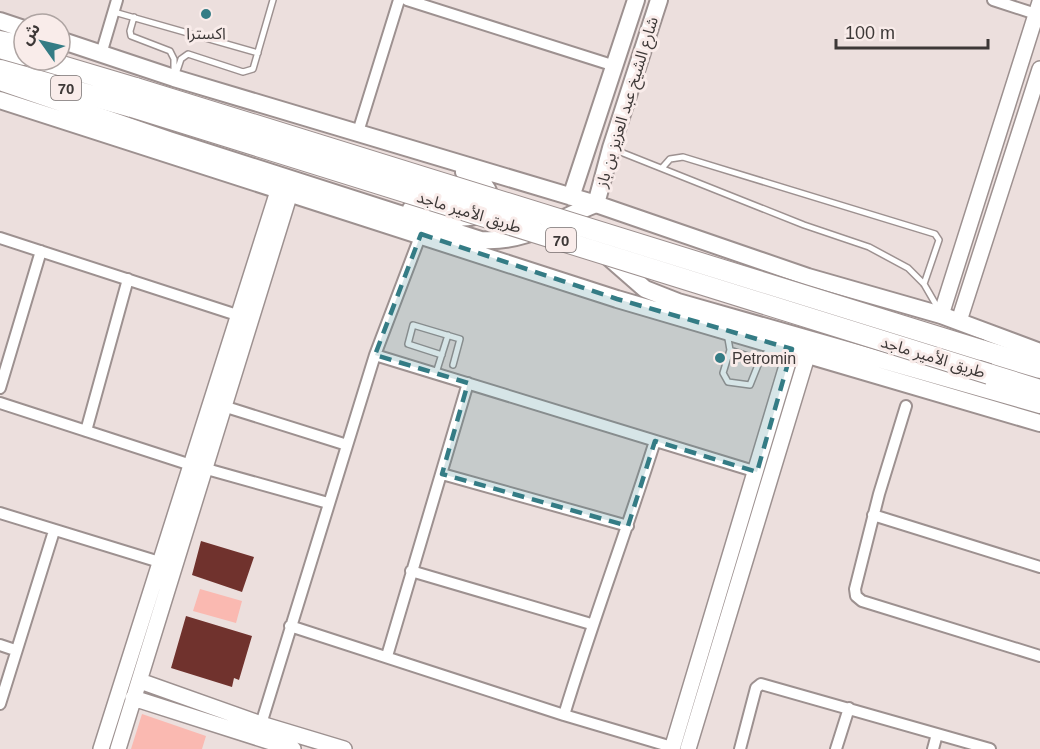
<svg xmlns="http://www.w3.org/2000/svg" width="1040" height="749" font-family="Helvetica,'Noto Sans Arabic',sans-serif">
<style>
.green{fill:#fab9b1}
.building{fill:#70322d}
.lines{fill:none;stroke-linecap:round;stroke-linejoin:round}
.lane-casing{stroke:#9d9190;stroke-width:8}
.street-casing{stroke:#9d9190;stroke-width:14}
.secondary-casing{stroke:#9d9190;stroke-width:18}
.primary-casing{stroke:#9d9190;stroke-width:20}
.highway-casing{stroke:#9d9190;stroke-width:22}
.lane{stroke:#fff;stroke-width:5}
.street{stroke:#fff;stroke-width:10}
.secondary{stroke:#fff;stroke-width:15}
.primary{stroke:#fff;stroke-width:16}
.highway{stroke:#fff;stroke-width:20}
.highway-bridge-casing{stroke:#9d9190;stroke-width:22;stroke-linecap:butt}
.highway-bridge{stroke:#fff;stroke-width:20}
.marked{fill:#347c85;fill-opacity:0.2;stroke:#347c85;stroke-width:4.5;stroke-dasharray:12 8;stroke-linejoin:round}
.poi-dot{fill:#347c85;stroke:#f9ecea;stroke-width:2}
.labels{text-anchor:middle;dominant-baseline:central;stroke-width:6;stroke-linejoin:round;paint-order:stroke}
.shield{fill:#f9ecea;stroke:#756e6d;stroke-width:1.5}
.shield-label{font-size:15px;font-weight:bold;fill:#3d3837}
.poi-label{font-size:16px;fill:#3d3837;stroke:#f9ecea}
.street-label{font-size:16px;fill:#3d3837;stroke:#f9ecea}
</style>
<rect width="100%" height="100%" fill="#ecdfdd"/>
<path class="green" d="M 200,589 L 242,601 L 236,623 L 193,611 Z
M 142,714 L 206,736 L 202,749 L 131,749 Z"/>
<path class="building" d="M 201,541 L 254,557 L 242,592 L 192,575 Z
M 186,616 L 252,636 L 239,680 L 234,678 L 232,687 L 171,668 Z"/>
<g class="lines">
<defs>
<path id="lane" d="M 114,12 L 258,53
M 134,17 L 130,31 L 131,36 L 170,51 L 174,59 L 174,74
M 175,77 L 181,59 L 188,54 L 243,72 L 253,69 L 273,0
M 613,149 L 804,225 L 869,247 L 908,268 L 924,284 L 939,310
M 662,168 L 670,159 L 683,157 L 935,234 L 939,240 L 924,284
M 727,333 L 730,350 L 760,360 L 771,348
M 730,350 L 723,373 L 728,382 L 750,385 L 760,360
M 442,355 L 408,344 L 413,325 L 460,339 L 453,365
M 436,373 L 448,335"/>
<path id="street" d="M 407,0 L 615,66
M 993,0 L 1036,14
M 101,54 L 117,0
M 358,132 L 399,0
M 0,238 L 237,315
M 375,355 L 757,472
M 0,388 L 41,251
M 0,403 L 191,465
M 223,406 L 347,445
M 906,406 L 879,494 L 855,589 L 856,596 L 862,601 L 1040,656
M 86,431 L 128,279
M 203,468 L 328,503
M 442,474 L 628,526
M 0,513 L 166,564
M 873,515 L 1040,567
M 411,571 L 591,624
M 290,626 L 564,715 L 672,747
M 0,645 L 15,650
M 387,656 L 468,383
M 0,704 L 54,531
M 564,715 C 592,623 626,533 655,441
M 261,724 L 375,355 L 421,234
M 740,749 L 756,688 L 761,684 L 990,749
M 836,749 L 849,708
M 933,749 L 937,734"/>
<path id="secondary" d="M 941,315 L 1040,2
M 959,321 L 1040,69
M 140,681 L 261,724 L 344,749
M 133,698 L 293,749
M 101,749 L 278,191
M 118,749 L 290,193
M 672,749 L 792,349
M 688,749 L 808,353"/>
<path id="primary" d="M 0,21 L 24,29
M 0,39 L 24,44
M 60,40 L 174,78 L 596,204 L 808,277 L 941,315 L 1040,352
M 0,82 L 169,140 L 481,240 C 527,243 554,220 596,204
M 0,100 L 617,299 L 1040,423
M 571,197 L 636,0
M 596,204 L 611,148 L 659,0
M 411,209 C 436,213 473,228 491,205 C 491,187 480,178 464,172
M 605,254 L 645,289 L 678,302 L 1040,405"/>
<path id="highway" d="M 0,48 L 24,55
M 42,60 L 136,88
M 0,70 L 132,107
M 981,350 L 1040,368
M 989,374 L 1040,390"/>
</defs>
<use href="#lane" class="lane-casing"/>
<use href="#street" class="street-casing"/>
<use href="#secondary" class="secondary-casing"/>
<use href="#primary" class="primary-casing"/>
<use href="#highway" class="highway-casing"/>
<use href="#lane" class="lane"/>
<use href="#street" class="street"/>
<use href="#secondary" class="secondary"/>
<use href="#primary" class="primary"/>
<use href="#highway" class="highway"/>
<defs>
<path id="highway-bridge" d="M 136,88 L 981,350
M 132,107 L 989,374"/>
</defs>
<use href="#highway-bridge" class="highway-bridge-casing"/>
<use href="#highway-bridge" class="highway-bridge"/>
</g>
<path class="marked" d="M 421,234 L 617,299 L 792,349 L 757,472 L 655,441 L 628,526 L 442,474 L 468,383 L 375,355 Z"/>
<g class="poi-dot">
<circle cx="206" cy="14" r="6"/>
<circle cx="720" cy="358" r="6"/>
</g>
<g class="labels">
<g class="shield">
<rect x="51" y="76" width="30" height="24" rx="4.5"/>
<rect x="546" y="228" width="30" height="24" rx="4.5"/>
</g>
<g class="shield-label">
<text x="66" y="88">70</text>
<text x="561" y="240">70</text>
</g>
<g class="poi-label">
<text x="206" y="33">اكسترا</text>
<text x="732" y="358" text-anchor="start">Petromin</text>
</g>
<g class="street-label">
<text transform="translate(627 102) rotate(-73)">شارع الشيخ عبد العزيز بن باز</text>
<text transform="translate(469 212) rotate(17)">طريق الأمير ماجد</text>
<text transform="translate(933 357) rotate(17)">طريق الأمير ماجد</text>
</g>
</g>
<g transform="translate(42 42) rotate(304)"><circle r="28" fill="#f9ecea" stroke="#aea4a2" stroke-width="1.5"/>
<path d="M0-4.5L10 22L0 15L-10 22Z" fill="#347c85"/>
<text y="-9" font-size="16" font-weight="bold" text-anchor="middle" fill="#3d3837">ش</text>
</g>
<path d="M836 39v9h152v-9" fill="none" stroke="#3d3837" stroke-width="3"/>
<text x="845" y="39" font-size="18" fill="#3d3837" stroke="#f9ecea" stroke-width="4.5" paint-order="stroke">100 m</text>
</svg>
